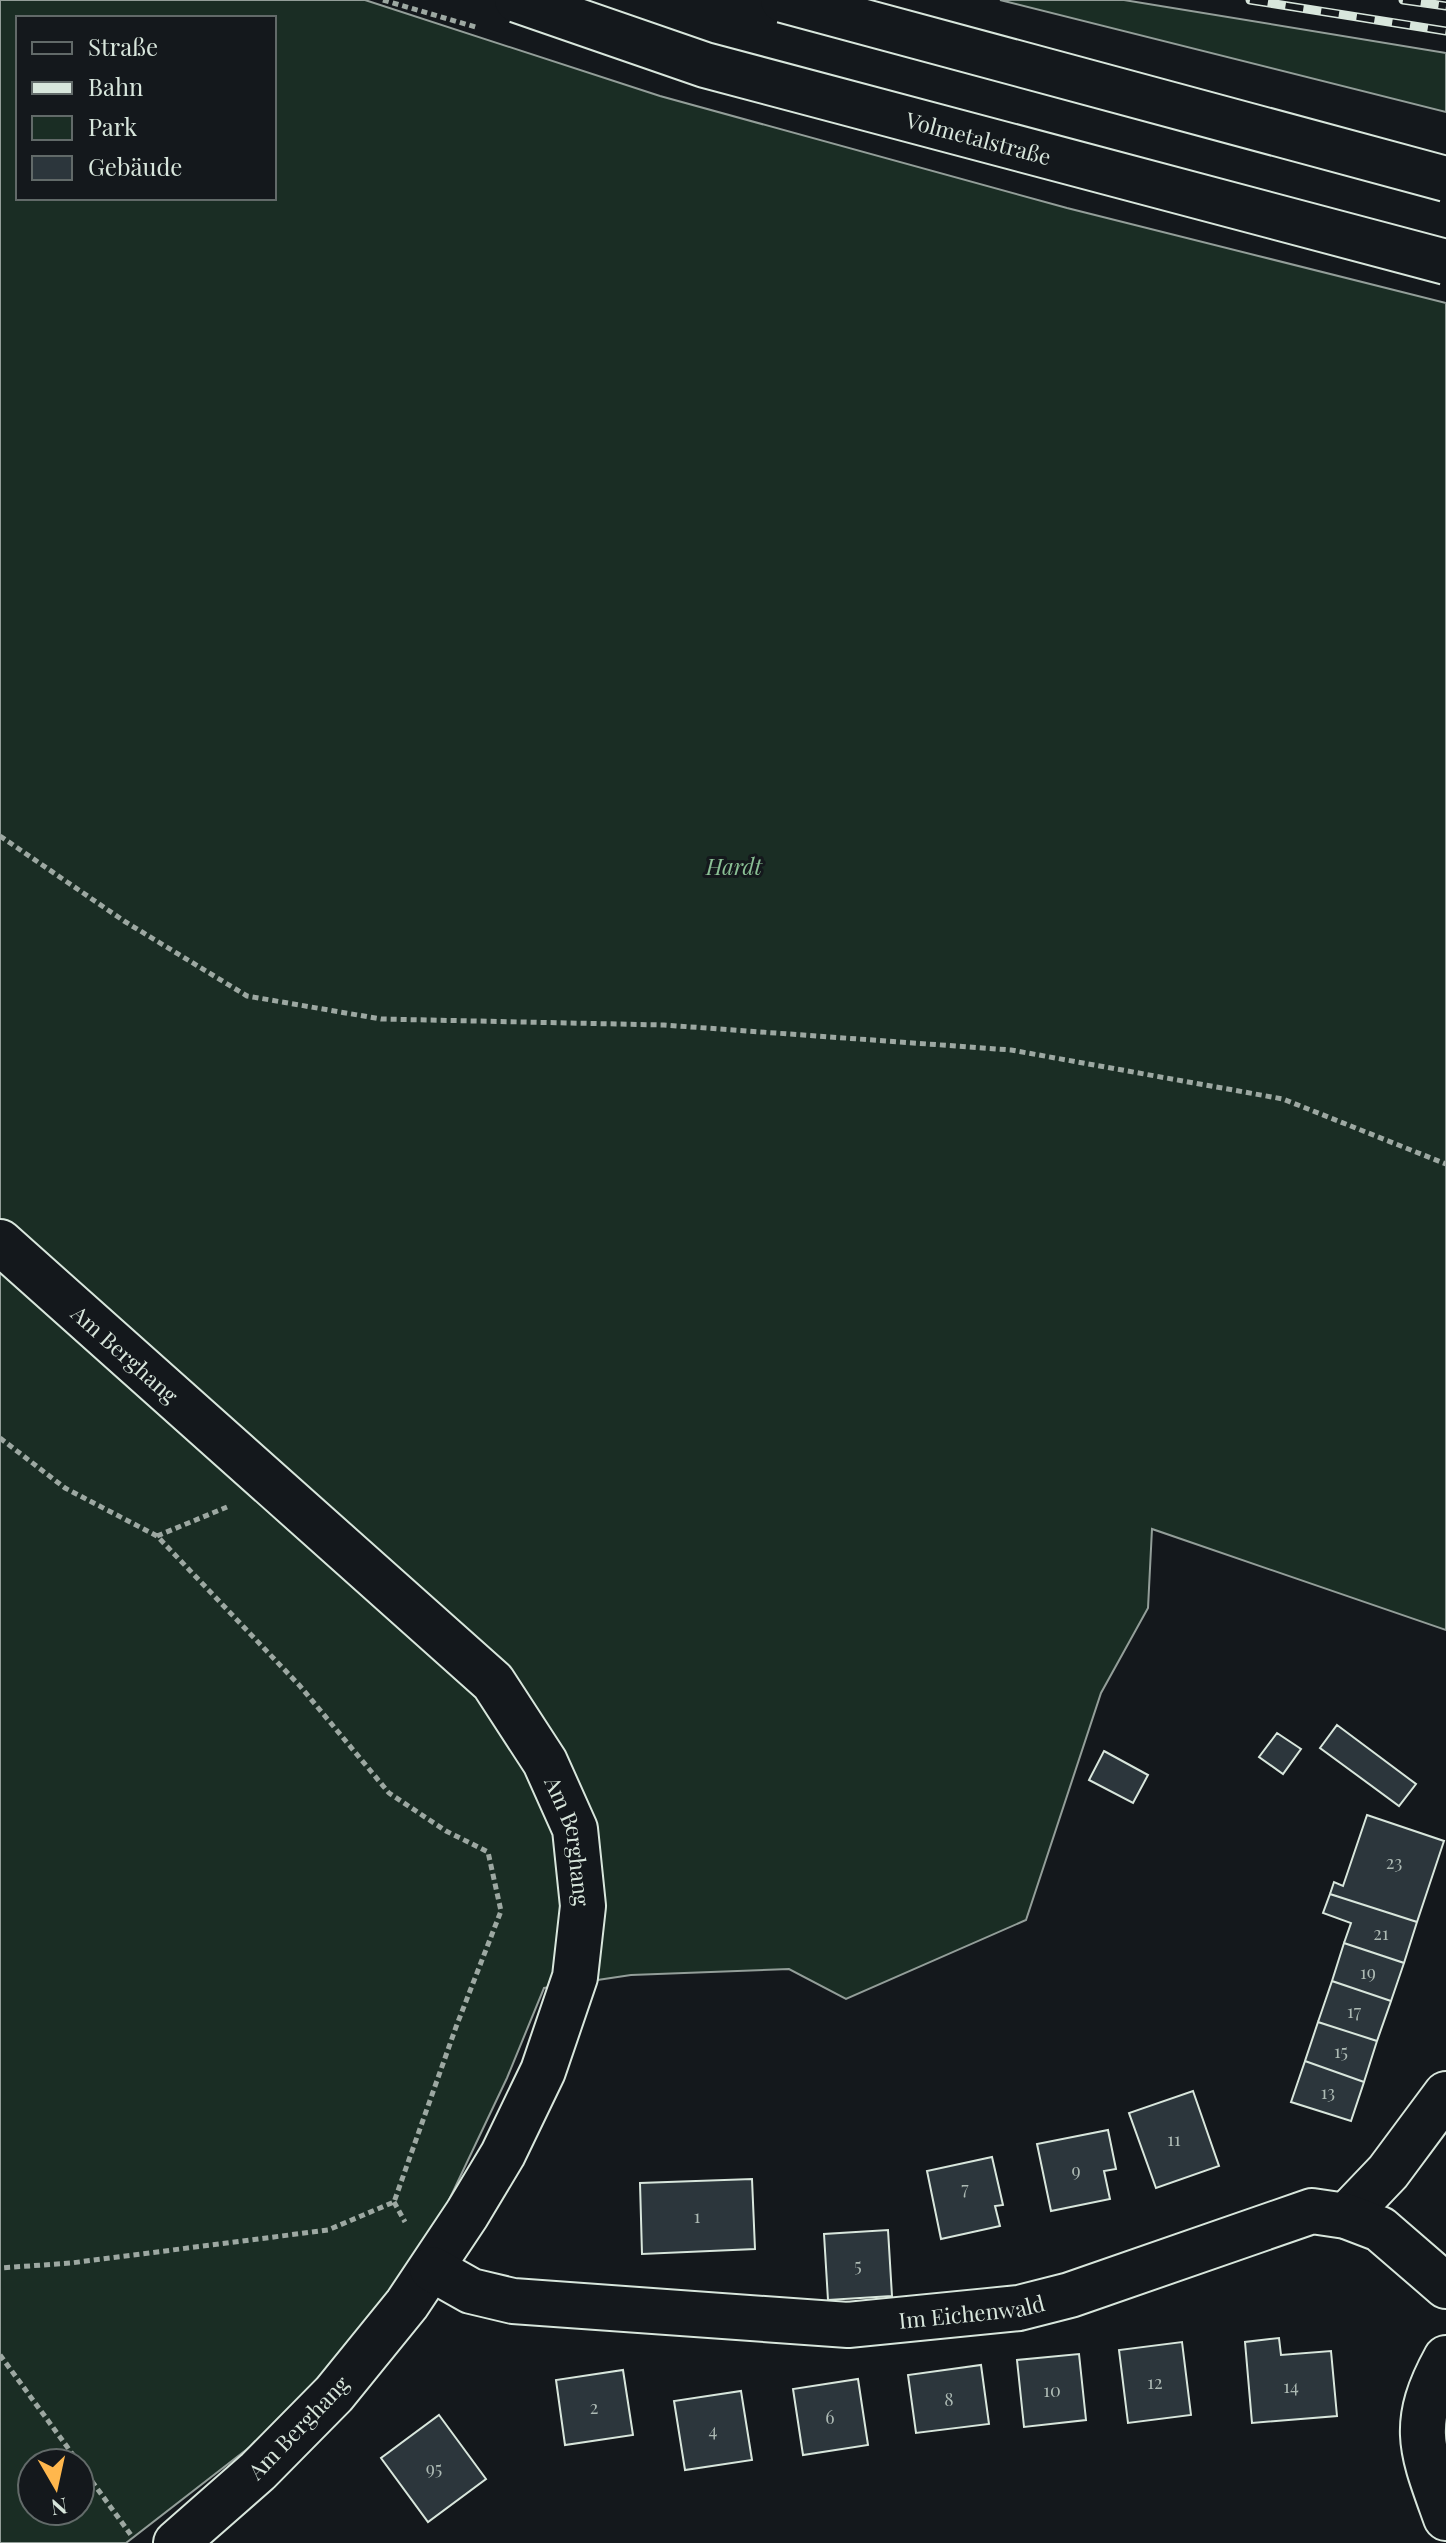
<svg xmlns="http://www.w3.org/2000/svg" width="1446" height="2543" font-family="'Playfair Display',serif">
<style>
.green{fill:#1a2d24;stroke:#939e99;stroke-width:2;fill-rule:evenodd}
.building{fill:#2c363c;stroke:#d8e6dc;stroke-width:2}
.lines{fill:none;stroke-linecap:round;stroke-linejoin:round}
.minor-casing{stroke:#d8e6dc;stroke-width:48}
.path{stroke:#9da8a2;stroke-width:5;stroke-dasharray:6 4;stroke-linecap:butt}
.minor{stroke:#14181c;stroke-width:44}
.rail-casing{stroke:#d8e6dc;stroke-width:9}
.rail{stroke:#14181c;stroke-width:6;stroke-dasharray:18;stroke-linecap:butt}
.major-bridge-casing{stroke:#d8e6dc;stroke-width:48;stroke-linecap:butt}
.major-bridge{stroke:#14181c;stroke-width:44}
.labels{text-anchor:middle;dominant-baseline:central;stroke-width:6;stroke-linejoin:round;paint-order:stroke}
.number-label{font-size:18px;fill:#adbab4}
.street-label{font-size:22px;fill:#d8e6dc;stroke:#14181c}
.park-label{font-size:22px;font-style:italic;fill:#8ac095;stroke:#14181c}
</style>
<rect width="100%" height="100%" fill="#14181c"/>
<path class="green" d="M 0,0 L 365,0 L 660,96 L 1067,208 L 1446,303 L 1446,1630 L 1152,1529 L 1148,1608 L 1101,1693 L 1026,1920 L 846,1999 L 789,1969 L 631,1975 L 544,1988 L 507,2078 L 441,2217 L 357,2340 L 277,2426 L 126,2543 L 0,2543 ZM 18,18 L 274,18 L 274,198 L 18,198 ZM 32,2463 L 80,2463 L 80,2511 L 32,2511 Z
M 1000,0 L 1124,0 L 1446,53 L 1446,112 Z"/>
<path class="building" d="M 1337,1725 L 1416,1784 L 1399,1806 L 1320,1748 Z
M 1277,1733 L 1301,1749 L 1283,1774 L 1259,1757 Z
M 1104,1751 L 1148,1775 L 1133,1803 L 1089,1780 Z
M 1367,1815 L 1444,1841 L 1417,1922 L 1330,1894 L 1334,1882 L 1343,1886 Z
M 1330,1894 L 1417,1922 L 1404,1963 L 1344,1943 L 1351,1923 L 1323,1913 Z
M 1344,1943 L 1404,1963 L 1391,2001 L 1332,1981 Z
M 1332,1981 L 1391,2001 L 1377,2041 L 1318,2022 Z
M 1318,2022 L 1377,2041 L 1364,2082 L 1305,2061 Z
M 1305,2061 L 1364,2082 L 1351,2121 L 1291,2102 Z
M 1193,2091 L 1219,2166 L 1156,2188 L 1129,2113 Z
M 1108,2130 L 1116,2169 L 1104,2171 L 1110,2199 L 1051,2211 L 1037,2144 Z
M 992,2157 L 1003,2205 L 995,2206 L 1000,2226 L 941,2239 L 927,2171 Z
M 752,2179 L 755,2249 L 642,2254 L 640,2183 Z
M 888,2230 L 892,2296 L 828,2300 L 824,2234 Z
M 1279,2338 L 1281,2355 L 1331,2351 L 1337,2416 L 1252,2423 L 1245,2342 Z
M 1182,2342 L 1191,2415 L 1128,2423 L 1119,2350 Z
M 1079,2354 L 1086,2420 L 1024,2427 L 1017,2360 Z
M 981,2365 L 989,2424 L 916,2433 L 908,2375 Z
M 623,2370 L 633,2435 L 565,2445 L 556,2380 Z
M 858,2379 L 868,2445 L 803,2455 L 793,2389 Z
M 741,2391 L 752,2460 L 685,2470 L 674,2401 Z
M 439,2415 L 486,2479 L 428,2522 L 381,2458 Z"/>
<g class="lines">
<defs>
<g id="minor">
<path id="s1" d="M 0,1242 L 493,1682 L 545,1762 L 575,1829 L 583,1906 L 575,1977 L 543,2071 L 503,2154 L 467,2214 L 407,2304 L 334,2394 L 258,2471 L 176,2543"/>
<path d="M 1346,2216 L 1388,2172 L 1446,2094"/>
<path id="s2" d="M 432,2269 L 471,2291 L 513,2301 L 848,2325 L 1019,2308 L 1070,2295 L 1312,2211 L 1346,2216 L 1380,2229 L 1446,2286"/>
<path d="M 1446,2358 C 1409,2425 1422,2451 1446,2518"/>
</g>
</defs>
<use href="#minor" class="minor-casing"/>
<path class="path" d="M 383,0 L 479,28
M 0,836 L 124,921 L 247,996 L 381,1019 L 664,1025 L 1011,1050 L 1283,1099 L 1446,1164
M 0,1438 L 65,1488 L 157,1536 L 300,1686 L 389,1793 L 446,1831 L 488,1852 L 501,1911 L 456,2027 L 394,2202 L 328,2230 L 71,2263 L 0,2268
M 157,1536 L 227,1507
M 394,2202 L 405,2222
M 0,2355 L 79,2463
M 80,2465 L 131,2535"/>
<use href="#minor" class="minor"/>
<defs>
<path id="rail" d="M 1250,0 L 1446,31
M 1403,0 L 1446,6"/>
</defs>
<use href="#rail" class="rail-casing"/>
<use href="#rail" class="rail"/>
<defs>
<g id="major-bridge">
<path id="s3" d="M 517,0 L 705,65 L 1446,262"/>
<path d="M 783,0 L 1446,179"/>
</g>
</defs>
<use href="#major-bridge" class="major-bridge-casing"/>
<use href="#major-bridge" class="major-bridge"/>
</g>
<g class="labels">
<g class="number-label">
<text x="1394" y="1862">23</text>
<text x="1381" y="1933">21</text>
<text x="1368" y="1972">19</text>
<text x="1354" y="2011">17</text>
<text x="1341" y="2051">15</text>
<text x="1328" y="2092">13</text>
<text x="1174" y="2139">11</text>
<text x="1076" y="2170">9</text>
<text x="965" y="2188">7</text>
<text x="697" y="2216">1</text>
<text x="858" y="2265">5</text>
<text x="1155" y="2382">12</text>
<text x="1291" y="2386">14</text>
<text x="1052" y="2390">10</text>
<text x="949" y="2399">8</text>
<text x="594" y="2407">2</text>
<text x="830" y="2417">6</text>
<text x="713" y="2430">4</text>
<text x="434" y="2468">95</text>
</g>
<g class="street-label">
<text stroke="none"><textPath href="#s3" startOffset="482">Volmetalstraße</textPath></text>
<text stroke="none"><textPath href="#s1" startOffset="168">Am Berghang</textPath></text>
<text stroke="none"><textPath href="#s1" startOffset="840">Am Berghang</textPath></text>
<text stroke="none"><textPath href="#s2" startOffset="548">Im Eichenwald</textPath></text>
<text transform="translate(298 2427) rotate(-46)">Am Berghang</text>
</g>
<g class="park-label">
<text x="734" y="866">Hardt</text>
</g>
</g>
<rect x="16" y="16" width="260" height="184" fill="#14181c" stroke="#626a69" stroke-width="2"/>
<rect x="32" y="42" width="40" height="12" fill="#14181c" stroke="#626a69" stroke-width="2"/>
<text x="88" y="56" font-size="24" fill="#d8e6dc">Straße</text>
<rect x="32" y="82" width="40" height="12" fill="#d8e6dc" stroke="#626a69" stroke-width="2"/>
<text x="88" y="96" font-size="24" fill="#d8e6dc">Bahn</text>
<rect x="32" y="116" width="40" height="24" fill="#1a2d24" stroke="#626a69" stroke-width="2"/>
<text x="88" y="136" font-size="24" fill="#d8e6dc">Park</text>
<rect x="32" y="156" width="40" height="24" fill="#2c363c" stroke="#626a69" stroke-width="2"/>
<text x="88" y="176" font-size="24" fill="#d8e6dc">Gebäude</text>
<g transform="translate(56 2487) rotate(171)"><circle r="38" fill="#14181c" stroke="#626a69" stroke-width="2"/>
<path d="M0-6L14 30L0 20L-14 30Z" fill="#ffb74d"/>
<text y="-12" font-size="22" font-weight="bold" text-anchor="middle" fill="#d8e6dc">N</text>
</g>
</svg>
